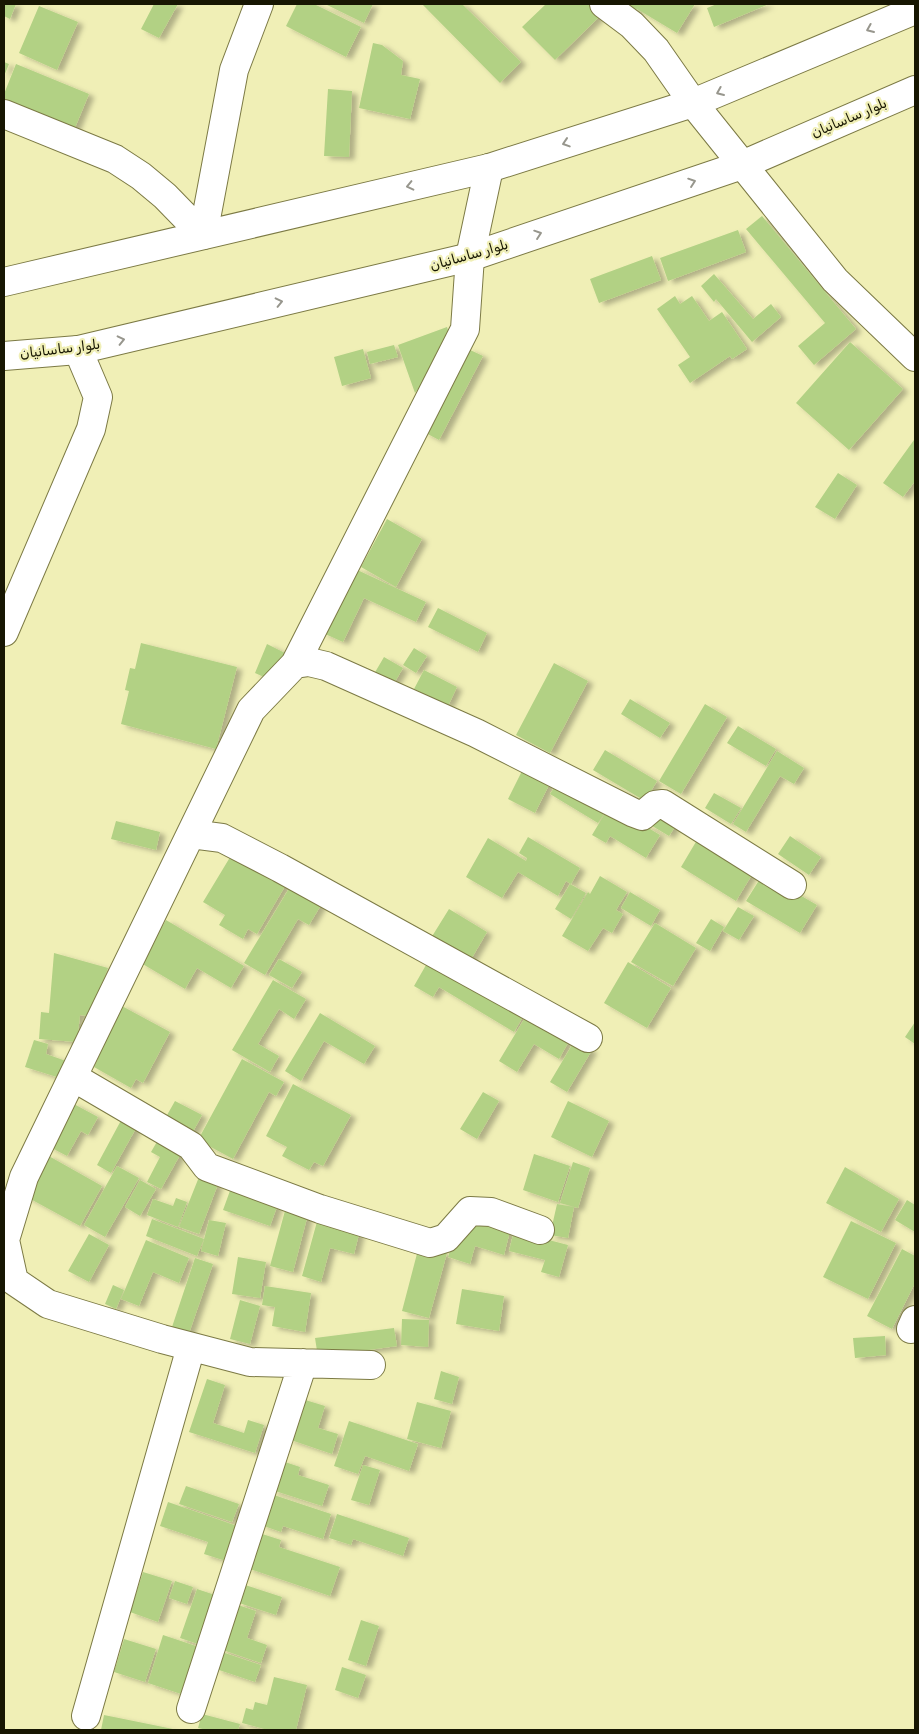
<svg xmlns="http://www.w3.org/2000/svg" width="919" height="1734" font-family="Rubik,Cairo,sans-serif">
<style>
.building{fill:#b2d184;filter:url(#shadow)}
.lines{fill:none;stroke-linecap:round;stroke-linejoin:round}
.minor-casing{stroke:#7c7a45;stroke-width:30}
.highway-casing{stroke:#7c7a45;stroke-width:30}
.minor{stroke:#fff;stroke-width:28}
.highway{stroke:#fff;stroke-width:28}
.oneway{stroke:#97968d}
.labels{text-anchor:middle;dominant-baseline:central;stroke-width:4.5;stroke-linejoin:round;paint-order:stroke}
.street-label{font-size:14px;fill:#171602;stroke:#f0efb6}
</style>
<defs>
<filter id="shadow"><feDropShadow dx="5.5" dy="3" stdDeviation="2.5" flood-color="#0004"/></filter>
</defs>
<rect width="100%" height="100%" fill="#f0efb6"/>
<path class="building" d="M 4,4 L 16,4 L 10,19 L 4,16 Z
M 154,4 L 178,4 L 159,38 L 141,29 Z
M 297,4 L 314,4 L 361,27 L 346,57 L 286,26 Z
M 325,4 L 373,4 L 364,23 Z
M 422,4 L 462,4 L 521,62 L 500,83 Z
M 546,4 L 589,4 L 601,15 L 555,60 L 522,27 Z
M 625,4 L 695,4 L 677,33 L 637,9 L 633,16 Z
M 717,4 L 769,4 L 714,27 L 707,8 Z
M 39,6 L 78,22 L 57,70 L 19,53 Z
M 373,43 L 382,45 L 403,61 L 401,75 L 420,79 L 410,119 L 359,108 Z
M 4,62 L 9,64 L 4,76 Z
M 16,64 L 89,94 L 74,130 L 4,101 L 4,94 Z
M 328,89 L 352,91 L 349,157 L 324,156 Z
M 762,216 L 856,329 L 814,365 L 798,346 L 825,323 L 746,229 Z
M 738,230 L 746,252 L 668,281 L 660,258 Z
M 652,256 L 661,280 L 599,303 L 590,279 Z
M 714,274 L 753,319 L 771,304 L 781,317 L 752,342 L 716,299 L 714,302 L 701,286 Z
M 675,296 L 680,304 L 692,296 L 709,321 L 722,312 L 747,349 L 732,359 L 730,356 L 690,383 L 678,365 L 690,357 L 657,309 Z
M 447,327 L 452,343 L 415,393 L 398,345 Z
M 850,342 L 903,389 L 849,450 L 796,403 Z
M 394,345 L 398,357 L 370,364 L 367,352 Z
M 363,349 L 371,378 L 342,386 L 334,357 Z
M 468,349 L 483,356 L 439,440 L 424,432 Z
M 914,440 L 915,481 L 903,497 L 883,483 Z
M 838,473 L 857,485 L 835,519 L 815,507 Z
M 387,519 L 422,539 L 396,587 L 361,567 Z
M 353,568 L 426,602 L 416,622 L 364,598 L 343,642 L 323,633 Z
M 438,608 L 487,633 L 478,652 L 428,627 Z
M 141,643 L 237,667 L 216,749 L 121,724 L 129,691 L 125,690 L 130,668 L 135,669 Z
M 267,644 L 285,653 L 273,681 L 255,673 Z
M 414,648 L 427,656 L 416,673 L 403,665 Z
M 384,657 L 403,668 L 393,685 L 374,674 Z
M 554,663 L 588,681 L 550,753 L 516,735 Z
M 424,670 L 457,687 L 448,706 L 414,689 Z
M 630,699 L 670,723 L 660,738 L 621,714 Z
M 705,704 L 727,717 L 681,794 L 659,781 Z
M 738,726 L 776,749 L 766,766 L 727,743 Z
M 605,750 L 657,781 L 645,801 L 593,770 Z
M 777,751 L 804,768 L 794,784 L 780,776 L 746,832 L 733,824 Z
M 526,763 L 553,777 L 535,813 L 508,799 Z
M 561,777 L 609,806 L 598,823 L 550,794 Z
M 714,793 L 741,808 L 731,824 L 705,808 Z
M 610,805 L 660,835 L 646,858 L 610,836 L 606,843 L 592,835 Z
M 659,807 L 680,819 L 669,836 L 649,824 Z
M 116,821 L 160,832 L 156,850 L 111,839 Z
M 700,835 L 756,868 L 736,901 L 681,867 Z
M 790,836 L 821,857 L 809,875 L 778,854 Z
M 528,837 L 580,868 L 571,884 L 566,881 L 558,896 L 518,872 L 502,898 L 466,877 L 488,838 L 526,861 L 527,858 L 519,853 Z
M 235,849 L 288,881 L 257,934 L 248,929 L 243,939 L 219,925 L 225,915 L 203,902 Z
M 763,874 L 817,905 L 800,933 L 746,901 Z
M 600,876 L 627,892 L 616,910 L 623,914 L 612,933 L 603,928 L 588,951 L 562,936 L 588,892 L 590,894 Z
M 293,882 L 324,900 L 309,925 L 298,919 L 265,975 L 244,963 Z
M 570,884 L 586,893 L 571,919 L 555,909 Z
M 630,892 L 660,910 L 651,926 L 621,908 Z
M 738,907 L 754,916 L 739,940 L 723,931 Z
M 449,909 L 487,932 L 470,961 L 431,938 Z
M 711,919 L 724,927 L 710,951 L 696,943 Z
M 166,920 L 244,966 L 231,988 L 197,968 L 185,989 L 141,963 Z
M 655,923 L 696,948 L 673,986 L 631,962 Z
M 54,953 L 108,968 L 90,1016 L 80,1015 L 77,1042 L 39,1039 L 41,1012 L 49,1013 Z
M 430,958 L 524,1015 L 514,1032 L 439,987 L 433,997 L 414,986 Z
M 279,959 L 302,972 L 292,988 L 269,975 Z
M 628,962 L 671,988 L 647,1028 L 604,1003 Z
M 273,980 L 306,999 L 294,1019 L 279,1009 L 258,1044 L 279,1056 L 270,1072 L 232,1050 Z
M 120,1005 L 170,1032 L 143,1083 L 136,1079 L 131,1088 L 94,1067 L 98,1059 L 92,1055 Z
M 320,1013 L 375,1046 L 364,1064 L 324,1041 L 301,1081 L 285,1071 Z
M 526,1016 L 569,1041 L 559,1059 L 534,1044 L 517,1072 L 499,1061 Z
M 915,1022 L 915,1044 L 905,1037 Z
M 34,1040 L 48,1044 L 46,1054 L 66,1061 L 60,1078 L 25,1067 Z
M 575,1040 L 592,1050 L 567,1092 L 550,1082 Z
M 242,1059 L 284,1082 L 276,1096 L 269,1092 L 233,1159 L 198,1140 Z
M 293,1084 L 351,1115 L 323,1166 L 314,1162 L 309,1170 L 282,1156 L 287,1147 L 266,1136 Z
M 483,1092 L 499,1101 L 477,1139 L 460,1129 Z
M 175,1101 L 202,1115 L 189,1139 L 162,1124 Z
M 568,1101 L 609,1121 L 592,1157 L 551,1137 Z
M 72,1103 L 98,1117 L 88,1135 L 81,1131 L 67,1156 L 48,1146 Z
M 125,1113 L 140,1121 L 111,1173 L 97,1165 Z
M 162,1133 L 185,1146 L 161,1189 L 147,1182 L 160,1157 L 151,1152 Z
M 534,1154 L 570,1166 L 558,1202 L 523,1190 Z
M 47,1155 L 102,1186 L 80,1226 L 25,1196 Z
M 573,1162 L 590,1168 L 578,1208 L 560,1203 Z
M 117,1166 L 139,1178 L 105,1237 L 84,1225 Z
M 845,1167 L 899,1199 L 881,1232 L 826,1203 Z
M 199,1177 L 218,1184 L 199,1234 L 179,1227 Z
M 140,1180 L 156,1189 L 140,1216 L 125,1207 Z
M 231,1188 L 278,1204 L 270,1226 L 223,1210 Z
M 176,1198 L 187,1202 L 178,1227 L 147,1215 L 153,1199 L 173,1206 Z
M 907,1200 L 915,1205 L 915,1232 L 895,1220 Z
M 557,1204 L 574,1207 L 568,1238 L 550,1235 Z
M 286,1207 L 308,1214 L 293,1272 L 270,1266 Z
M 466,1215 L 511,1227 L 504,1255 L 475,1246 L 470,1264 L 448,1257 L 454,1238 Z
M 318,1218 L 360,1230 L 354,1254 L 330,1248 L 321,1282 L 302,1276 Z
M 152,1219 L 204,1239 L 197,1256 L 146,1236 Z
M 209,1220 L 226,1223 L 218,1256 L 201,1251 Z
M 851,1221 L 896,1243 L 868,1299 L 823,1277 Z
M 514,1231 L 568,1245 L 559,1277 L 541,1272 L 545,1260 L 509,1251 Z
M 89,1234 L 109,1245 L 89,1282 L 68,1271 Z
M 146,1240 L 189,1258 L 179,1283 L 153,1272 L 139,1306 L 121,1299 Z
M 419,1246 L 447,1253 L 429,1318 L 402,1311 Z
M 902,1249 L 915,1256 L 915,1283 L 892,1329 L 867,1316 Z
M 238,1257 L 266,1262 L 260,1298 L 232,1294 Z
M 195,1258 L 213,1264 L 188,1336 L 171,1330 Z
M 113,1285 L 124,1290 L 116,1309 L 105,1304 Z
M 265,1286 L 311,1293 L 305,1332 L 272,1326 L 275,1307 L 262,1305 Z
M 462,1289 L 504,1296 L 499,1331 L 456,1324 Z
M 240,1300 L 260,1306 L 250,1344 L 230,1339 Z
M 402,1319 L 429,1320 L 428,1347 L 401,1345 Z
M 394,1328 L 397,1346 L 318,1357 L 315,1338 Z
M 885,1336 L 886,1355 L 855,1358 L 853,1338 Z
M 441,1371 L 459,1377 L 452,1404 L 434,1399 Z
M 207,1379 L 225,1385 L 213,1423 L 244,1433 L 248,1420 L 264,1425 L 255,1453 L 189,1432 Z
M 302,1399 L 325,1406 L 318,1428 L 338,1434 L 332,1454 L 288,1439 Z
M 417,1402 L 451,1411 L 441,1448 L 407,1439 Z
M 349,1421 L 418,1444 L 409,1471 L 365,1456 L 358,1474 L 334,1466 Z
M 282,1461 L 300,1467 L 298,1475 L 329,1485 L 322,1506 L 272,1490 Z
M 363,1465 L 380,1470 L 369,1505 L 351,1500 Z
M 186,1486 L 239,1504 L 232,1522 L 179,1504 Z
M 271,1494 L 331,1514 L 323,1539 L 283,1526 L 281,1532 L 261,1525 Z
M 168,1502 L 237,1526 L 226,1561 L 204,1554 L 208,1542 L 160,1526 Z
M 337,1514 L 409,1538 L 403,1556 L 353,1539 L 351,1545 L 329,1538 Z
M 259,1533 L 281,1540 L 279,1547 L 340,1567 L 330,1596 L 247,1568 Z
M 143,1572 L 172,1581 L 158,1622 L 130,1612 Z
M 175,1581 L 193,1587 L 187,1604 L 169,1598 Z
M 245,1585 L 282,1597 L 276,1615 L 239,1603 Z
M 197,1589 L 218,1596 L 201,1645 L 180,1638 Z
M 235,1604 L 256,1611 L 247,1638 L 267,1645 L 261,1663 L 220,1649 Z
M 361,1620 L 379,1626 L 366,1666 L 348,1660 Z
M 163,1635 L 199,1647 L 184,1695 L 148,1683 Z
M 124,1639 L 156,1649 L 145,1682 L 114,1672 Z
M 222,1652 L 261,1665 L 255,1682 L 216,1669 Z
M 342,1667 L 366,1675 L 358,1698 L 335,1690 Z
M 274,1677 L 307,1685 L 296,1730 L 268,1730 L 242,1723 L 246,1708 L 253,1710 L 255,1702 L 267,1705 Z
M 202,1714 L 240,1724 L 238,1730 L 207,1730 L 198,1728 Z
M 104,1715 L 173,1729 L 173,1730 L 101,1730 Z"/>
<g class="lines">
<defs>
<path id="minor" d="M 604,4 L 632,25 L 656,50 L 693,103 L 835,280 L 915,357
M 4,114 L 115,159 L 141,176 L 165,196 L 203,235
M 203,235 L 234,70 L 259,4
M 4,632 L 91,429 L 98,397 L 78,350
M 295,664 L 309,662 L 326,666 L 476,733 L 634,813 L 642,816 L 655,805 L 663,804 L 792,885
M 191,834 L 222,838 L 280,868 L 588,1038
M 73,1077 L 191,1146 L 207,1167 L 320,1209 L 430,1243 L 446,1238 L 470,1211 L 491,1212 L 540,1230
M 911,1329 L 915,1320
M 371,1365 L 250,1362 L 162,1339 L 48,1304 L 14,1281 L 5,1240 L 24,1177 L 251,710 L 295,664 L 465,329 L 470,257 L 489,168
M 191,1709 L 303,1363
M 86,1716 L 191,1347"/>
<path id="highway" d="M 4,282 L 489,168 L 693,103 L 915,10
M 4,356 L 78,350 L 470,257 L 742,165 L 915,90"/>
</defs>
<use href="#minor" class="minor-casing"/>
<use href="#highway" class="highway-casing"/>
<use href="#minor" class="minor"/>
<use href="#highway" class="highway"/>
</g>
<defs><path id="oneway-chevron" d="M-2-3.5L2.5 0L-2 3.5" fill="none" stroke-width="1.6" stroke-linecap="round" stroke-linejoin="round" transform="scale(1.25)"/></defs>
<g class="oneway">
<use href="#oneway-chevron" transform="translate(870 29) rotate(157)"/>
<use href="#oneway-chevron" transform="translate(720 92) rotate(157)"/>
<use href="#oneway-chevron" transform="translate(566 143) rotate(162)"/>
<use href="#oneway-chevron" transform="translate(692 182) rotate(-19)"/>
<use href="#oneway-chevron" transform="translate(410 186) rotate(167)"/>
<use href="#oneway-chevron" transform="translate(538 234) rotate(-19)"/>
<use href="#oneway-chevron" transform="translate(279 302) rotate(-13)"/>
<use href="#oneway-chevron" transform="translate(121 340) rotate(-13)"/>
</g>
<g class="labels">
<g class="street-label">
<text transform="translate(849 118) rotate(-23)">بلوار ساسانیان</text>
<text transform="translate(469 255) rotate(-16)">بلوار ساسانیان</text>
<text transform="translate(60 349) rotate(-7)">بلوار ساسانیان</text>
</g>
</g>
<rect width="919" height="1734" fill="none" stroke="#171602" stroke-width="10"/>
</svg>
